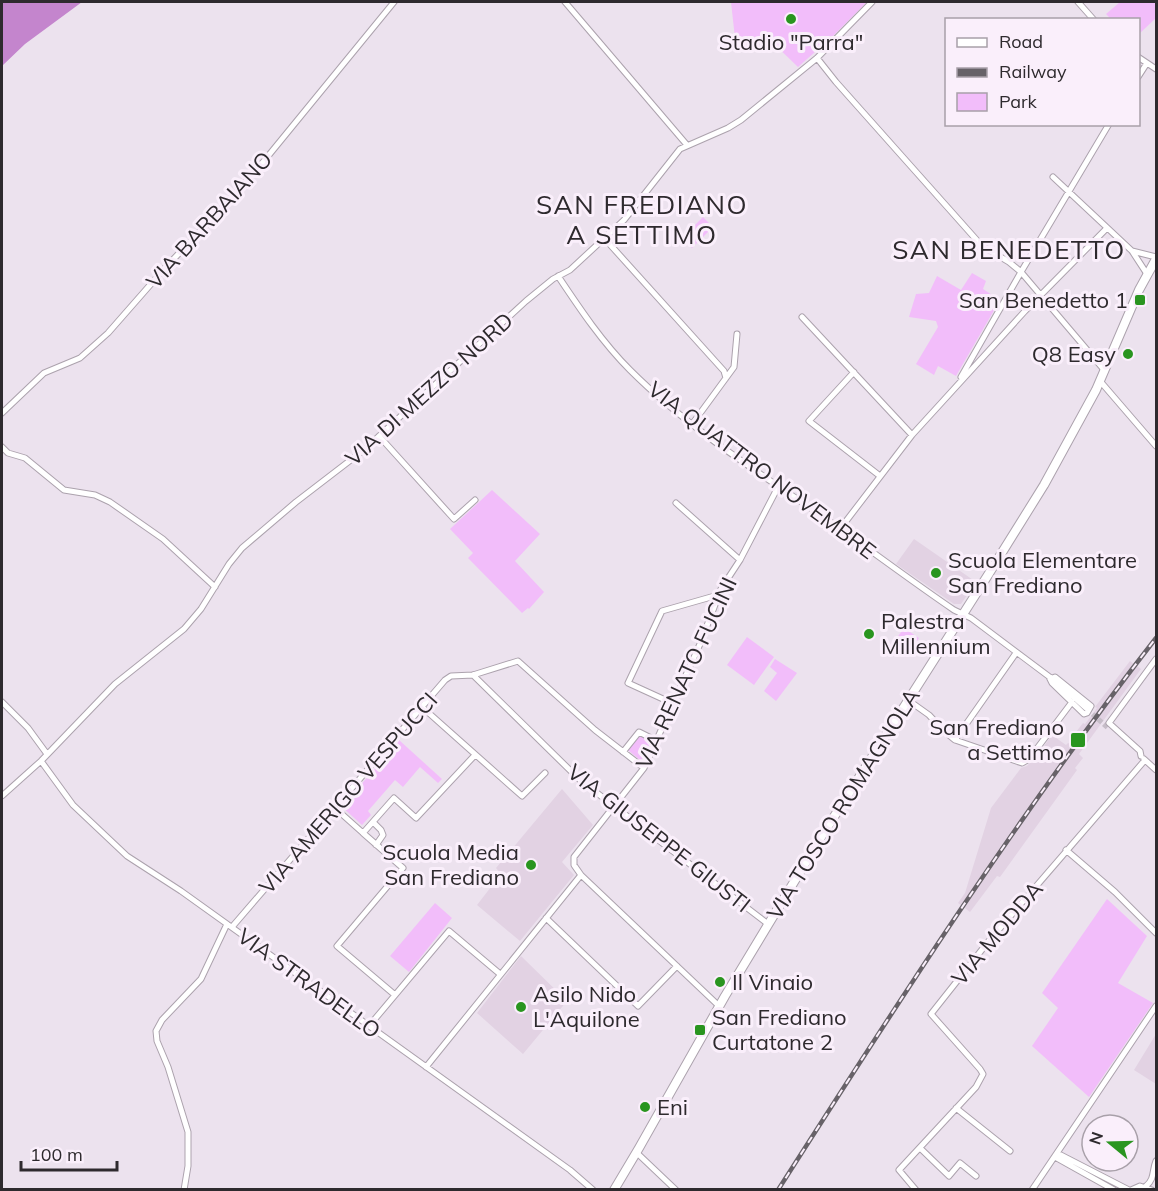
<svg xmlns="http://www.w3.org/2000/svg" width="1158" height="1191" font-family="Mulish,sans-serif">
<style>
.built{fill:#e2d2e3}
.green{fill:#f2bdfa}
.water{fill:#c485cd}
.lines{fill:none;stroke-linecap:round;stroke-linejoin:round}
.street-tunnel{stroke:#c6bdc8;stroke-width:5;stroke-dasharray:5 2.5;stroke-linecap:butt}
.street-casing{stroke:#aca2ad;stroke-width:7}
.primary-casing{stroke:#aca2ad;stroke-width:10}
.street{stroke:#fff;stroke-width:5}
.primary{stroke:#fff;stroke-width:8}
.rail-casing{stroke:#676268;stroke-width:4.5}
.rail{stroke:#faeffb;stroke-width:2;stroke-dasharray:7;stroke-linecap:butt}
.poi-dot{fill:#29951f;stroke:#faeffb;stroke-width:2}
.labels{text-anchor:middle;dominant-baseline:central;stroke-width:6;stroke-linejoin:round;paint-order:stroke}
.poi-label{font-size:22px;fill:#2e2a2e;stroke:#faeffb;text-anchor:start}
.street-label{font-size:22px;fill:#2e2a2e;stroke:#faeffb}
.quarter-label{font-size:26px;letter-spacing:1.5px;fill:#2e2a2e;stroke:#faeffb}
</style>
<rect width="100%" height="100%" fill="#ece2ee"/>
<path class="built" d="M 914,539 L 976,582 L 961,604 L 954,604 L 896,564 Z
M 1130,661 L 1141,669 L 1079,754 L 1083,758 L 1075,768 L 1077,770 L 1000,877 L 997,876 L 970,912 L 958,903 L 965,893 L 991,808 L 1021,768 L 1027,766 L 1039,753 L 1052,735 L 1066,745 L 1068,743 L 1072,745 L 1079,735 L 1076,732 L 1083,723 L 1085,724 L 1097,708 L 1095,707 Z
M 562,789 L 593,825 L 562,862 L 574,875 L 520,941 L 477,905 L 501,874 L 496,868 Z
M 521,956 L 567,1001 L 523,1054 L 477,1013 Z
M 1156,1034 L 1156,1084 L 1134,1070 Z"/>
<path class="green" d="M 731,2 L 867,2 L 833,36 L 798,67 L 768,38 L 735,38 Z
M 1120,2 L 1156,2 L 1156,18 L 1139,34 L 1138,20 L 1111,19 L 1106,14 Z
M 703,217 L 713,227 L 692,248 L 682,238 Z
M 972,273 L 986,281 L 983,289 L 1000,300 L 956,376 L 938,366 L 934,375 L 916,364 L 938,327 L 936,321 L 909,317 L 916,294 L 929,293 L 937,276 L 961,290 Z
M 492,490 L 540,534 L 515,561 L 544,592 L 529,609 L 528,608 L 522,613 L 468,558 L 473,553 L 450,529 Z
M 904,628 L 919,638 L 906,657 L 891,646 Z
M 747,637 L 774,657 L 754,685 L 727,665 Z
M 775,659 L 797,673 L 776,701 L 764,691 L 777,673 L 770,667 Z
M 640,735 L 652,741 L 641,761 L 628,750 Z
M 399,740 L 442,779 L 438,783 L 420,767 L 403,787 L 395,780 L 368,811 L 371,815 L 362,825 L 342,807 Z
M 1107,899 L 1147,936 L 1118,983 L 1153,1003 L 1089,1097 L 1032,1046 L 1058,1008 L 1042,993 Z
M 435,903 L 452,918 L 409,972 L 390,956 Z"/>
<path class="water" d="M 2,2 L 82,2 L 25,44 L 2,66 Z"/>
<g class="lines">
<path class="street-tunnel" d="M 1087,709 L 1108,728"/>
<defs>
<path id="street" d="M 565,2 L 687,145
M 1078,2 L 1094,20
M 1138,57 L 1156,69
M 817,58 L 836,82 L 982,246 L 1009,262 L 1021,272 L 1105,371
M 1138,77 L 1147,63
M 1053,177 L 1132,251
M 605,239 L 724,371 L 726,378
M 1147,274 L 1132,251 L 1156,257
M 558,276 C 580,309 602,342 630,370 C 682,422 745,464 806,505 C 856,539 904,576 954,610 L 971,618 L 1059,684 L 1087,709
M 802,317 L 912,435
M 854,372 L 809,421 L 880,476
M 961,377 L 1021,272 L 1109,124
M 1100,381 L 1156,446
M 2,413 L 44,373 L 80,358 L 108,333 L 165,268 L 227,203 L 264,161 L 394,2
M 693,423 L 734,367 L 737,334
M 379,436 L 454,519 L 475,500
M 2,447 L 8,453 L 25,458 L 64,490 L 95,495 L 110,502 L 163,539 L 215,587
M 676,503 L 740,560
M 840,529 L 912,435 L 1025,311 L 1107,228
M 473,675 L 580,780 L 768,924
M 1055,677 L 1091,706 L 1087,713 L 1084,714 L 1052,683 L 1050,679 Z
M 908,700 L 929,715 L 944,731 L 955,740 L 1022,763 L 1029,759 L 1072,702
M 2,702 L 28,728 L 47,754
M 674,704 L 628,683 L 662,611 L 718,595
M 422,707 L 522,796 L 545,773
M 955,740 L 1016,653
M 623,752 L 639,732 L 657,741
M 1141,756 L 1140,751 L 1109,723 L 1156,659
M 1144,759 L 1156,770
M 41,761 L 73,805 L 127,856 L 181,891 L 570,1170 L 593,1190
M 2,796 L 41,761 L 115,684 L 184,629 L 201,609 L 229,564 L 242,548 L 296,502 L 365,449 L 526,301 L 553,279 L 570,270 L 624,220 L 680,149 L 728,128 L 741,120 L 817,58 L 872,2
M 335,808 L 363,833 L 394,798 L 416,818 L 475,755
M 373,822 L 381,830 L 383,835 L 376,845
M 363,833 L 403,868 L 337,946 L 395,995
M 1066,850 L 1115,892 L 1156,933
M 581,875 L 719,1006
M 546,918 L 638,1006 L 677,966
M 232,927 L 445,680 L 451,676 L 473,675 L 518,661 L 595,730 L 644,768
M 369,1026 L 449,931 L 500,974
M 426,1067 L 581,875 L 574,865 L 574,857 L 644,768 L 700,644 L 721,589 L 740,560 L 778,487
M 956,1108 L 1010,1151
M 920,1148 L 949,1176 L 960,1163 L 976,1176
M 637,1153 L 676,1190
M 1057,1153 L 1129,1190
M 1055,1157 L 1114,1190
M 1146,1186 C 1155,1179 1152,1170 1156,1161
M 184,1190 L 188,1166 L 188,1132 L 168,1067 L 157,1041 L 156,1031 L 162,1020 L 201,979 L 227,924
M 916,1190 L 899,1170 L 976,1087 L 983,1074 L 980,1069 L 931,1014 L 988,942 L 1145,760
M 1032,1190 L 1156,1006
M 1131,1190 L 1140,1186 L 1152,1190"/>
<path id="primary" d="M 614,1190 L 639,1148 L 725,996 L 823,834 L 988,575 L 1044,485 L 1096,390 L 1139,290 L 1156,259"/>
</defs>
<use href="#street" class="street-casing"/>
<use href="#primary" class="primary-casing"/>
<use href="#street" class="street"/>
<use href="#primary" class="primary"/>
<defs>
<path id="rail" d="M 778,1190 C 898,1002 1019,814 1156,638"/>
</defs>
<use href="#rail" class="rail-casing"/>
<use href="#rail" class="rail"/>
</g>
<g class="poi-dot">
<circle cx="791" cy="19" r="6"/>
<rect x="1134" y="294" width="12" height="12" rx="3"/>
<circle cx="1128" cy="354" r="6"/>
<circle cx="936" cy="573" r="6"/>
<circle cx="869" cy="634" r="6"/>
<rect x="1070" y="732" width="16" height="16" rx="3"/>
<circle cx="531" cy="865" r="6"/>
<circle cx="720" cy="982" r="6"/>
<circle cx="521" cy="1007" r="6"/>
<rect x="694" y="1024" width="12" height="12" rx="3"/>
<circle cx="645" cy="1107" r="6"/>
</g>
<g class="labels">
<g class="poi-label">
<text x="791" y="42" text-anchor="middle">Stadio "Parra"</text>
<text x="1128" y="300" text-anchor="end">San Benedetto 1</text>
<text x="1116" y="354" text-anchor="end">Q8 Easy</text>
<text x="948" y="560">Scuola Elementare<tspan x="948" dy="25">San Frediano</tspan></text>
<text x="881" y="621">Palestra<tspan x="881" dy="25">Millennium</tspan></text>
<text x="1064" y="727" text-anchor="end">San Frediano<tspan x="1064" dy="25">a Settimo</tspan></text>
<text x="519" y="852" text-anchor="end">Scuola Media<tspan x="519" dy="25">San Frediano</tspan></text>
<text x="732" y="982">Il Vinaio</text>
<text x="533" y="994">Asilo Nido<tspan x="533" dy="25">L'Aquilone</tspan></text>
<text x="712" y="1017">San Frediano<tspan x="712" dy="25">Curtatone 2</tspan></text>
<text x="657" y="1107">Eni</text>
</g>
<g class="street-label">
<text transform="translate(209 220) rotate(-48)">VIA BARBAIANO</text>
<text transform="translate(429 389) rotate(-42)">VIA DI MEZZO NORD</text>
<text transform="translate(762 470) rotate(37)">VIA QUATTRO NOVEMBRE</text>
<text transform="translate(686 673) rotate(-65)">VIA RENATO FUCINI</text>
<text transform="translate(348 793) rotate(-49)">VIA AMERIGO VESPUCCI</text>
<text transform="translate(843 804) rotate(-58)">VIA TOSCO ROMAGNOLA</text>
<text transform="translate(659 838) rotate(38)">VIA GIUSEPPE GIUSTI</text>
<text transform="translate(997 933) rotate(-50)">VIA MODDA</text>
<text transform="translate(309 983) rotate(36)">VIA STRADELLO</text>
</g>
<g class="quarter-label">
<text x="642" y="204">SAN FREDIANO<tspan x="642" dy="30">A SETTIMO</tspan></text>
<text x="1009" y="249">SAN BENEDETTO</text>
</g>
</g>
<rect width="1158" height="1191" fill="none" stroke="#2e2a2e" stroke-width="6"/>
<rect x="945" y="18" width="195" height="108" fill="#faeffb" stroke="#a8a0a9" stroke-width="1.5"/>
<rect x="957" y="38" width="30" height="9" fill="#ffffff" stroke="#a8a0a9" stroke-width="1.5"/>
<text x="999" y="48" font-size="18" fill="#2e2a2e">Road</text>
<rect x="957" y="68" width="30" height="9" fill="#676268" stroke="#a8a0a9" stroke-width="1.5"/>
<text x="999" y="78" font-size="18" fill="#2e2a2e">Railway</text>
<rect x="957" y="93" width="30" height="18" fill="#f2bdfa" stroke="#a8a0a9" stroke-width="1.5"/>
<text x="999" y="108" font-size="18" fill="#2e2a2e">Park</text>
<g transform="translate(1110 1143) rotate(289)"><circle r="28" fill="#faeffb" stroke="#a8a0a9" stroke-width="1.5"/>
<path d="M0-4.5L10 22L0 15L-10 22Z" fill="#29951f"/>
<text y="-9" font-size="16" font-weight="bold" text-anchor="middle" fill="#2e2a2e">N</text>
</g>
<path d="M21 1161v9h96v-9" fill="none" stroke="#2e2a2e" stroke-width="3"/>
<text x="30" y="1161" font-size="18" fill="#2e2a2e" stroke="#faeffb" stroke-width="4.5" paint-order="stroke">100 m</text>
</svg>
